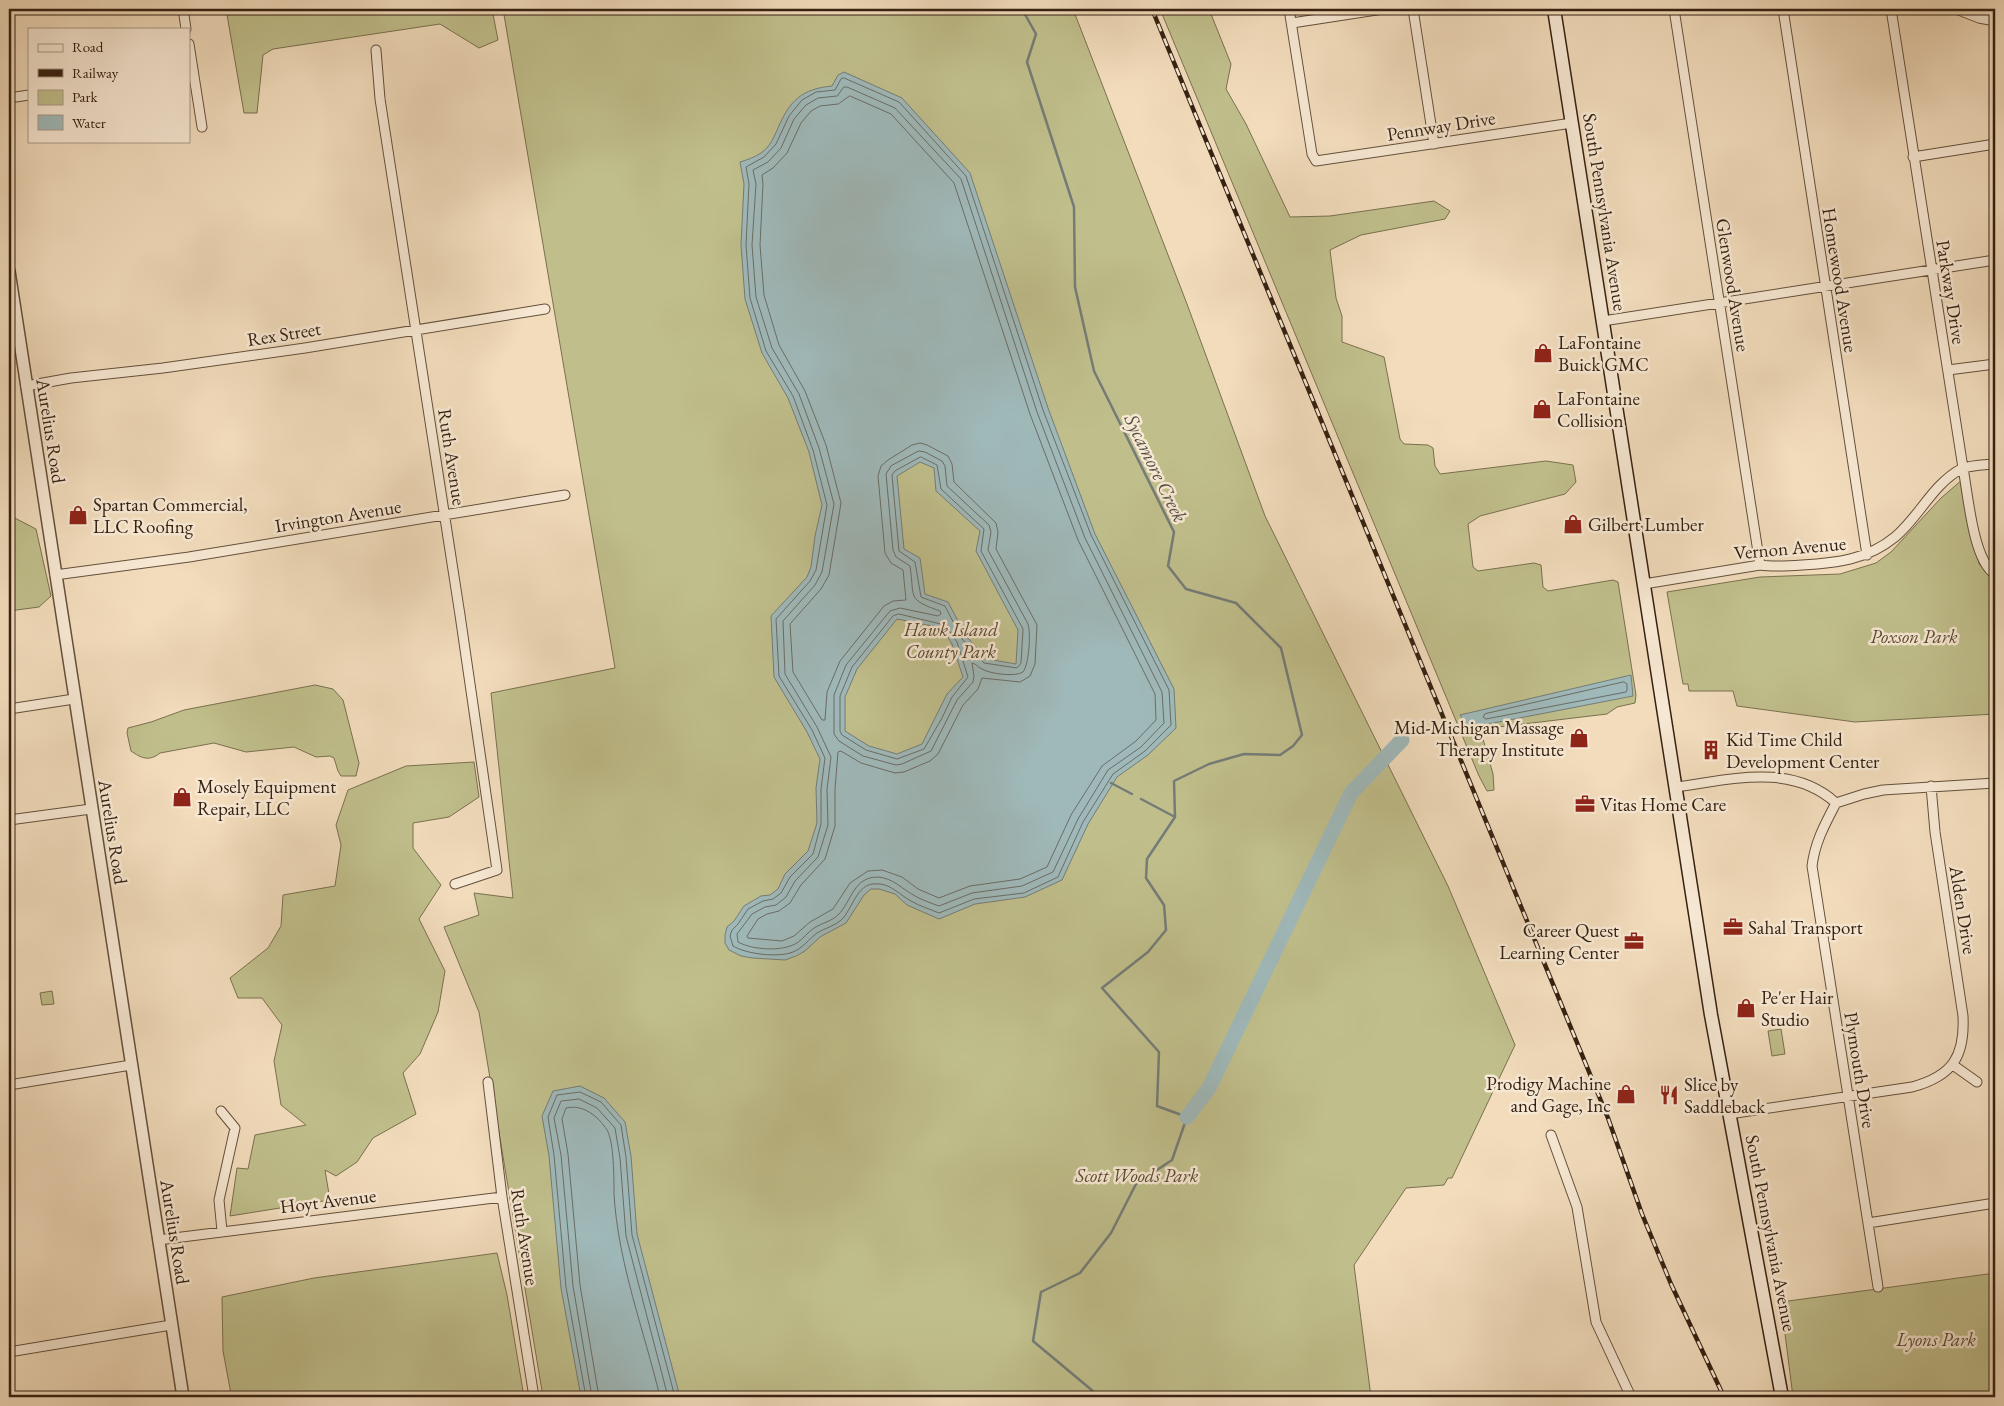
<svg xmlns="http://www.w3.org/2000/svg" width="2004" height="1406" font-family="'EB Garamond',serif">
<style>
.green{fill:#c0bf8c;stroke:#7a704f}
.water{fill:#9fb9ba;stroke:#757c77;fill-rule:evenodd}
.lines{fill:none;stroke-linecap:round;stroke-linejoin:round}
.shore{stroke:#6a6d66;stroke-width:1}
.stream{stroke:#757c77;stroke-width:2.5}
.river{stroke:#9fb9ba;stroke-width:15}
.minor-casing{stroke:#64503c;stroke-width:11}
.tertiary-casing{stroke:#64503c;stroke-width:14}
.secondary-casing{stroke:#352112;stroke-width:15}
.minor{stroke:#f7e8d3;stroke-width:9}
.tertiary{stroke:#f7e8d3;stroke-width:11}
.secondary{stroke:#f7e8d3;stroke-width:12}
.rail-casing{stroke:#352112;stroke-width:4.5}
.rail{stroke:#f7e8d3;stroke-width:2.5;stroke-dasharray:8;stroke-linecap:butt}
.labels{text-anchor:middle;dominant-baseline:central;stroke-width:5;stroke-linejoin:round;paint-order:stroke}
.street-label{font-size:19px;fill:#352112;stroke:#f7e8d3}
.poi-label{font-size:19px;fill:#352112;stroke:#f7e8d3;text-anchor:start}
.park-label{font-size:19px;font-style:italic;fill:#584830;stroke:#f7e8d3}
.water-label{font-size:20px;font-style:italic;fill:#554f44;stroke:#f7e8d3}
</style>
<rect width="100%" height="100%" fill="#f2dcbc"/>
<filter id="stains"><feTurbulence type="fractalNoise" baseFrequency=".004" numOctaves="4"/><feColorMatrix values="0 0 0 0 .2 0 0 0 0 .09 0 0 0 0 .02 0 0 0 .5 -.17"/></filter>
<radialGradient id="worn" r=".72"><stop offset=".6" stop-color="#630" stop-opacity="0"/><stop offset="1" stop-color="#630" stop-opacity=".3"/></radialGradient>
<path class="green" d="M 226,9 L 492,9 L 498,40 L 479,48 L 440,24 L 273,49 L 263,55 L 257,113 L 244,113 Z
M 503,9 L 1073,9 L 1187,304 L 1265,516 L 1448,886 L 1515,1045 L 1452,1178 L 1448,1178 L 1444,1185 L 1406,1188 L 1354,1265 L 1371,1397 L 543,1397 L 479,1012 L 444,927 L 479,915 L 474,893 L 513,898 L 491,693 L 615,668 Z
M 1160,9 L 1209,9 L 1231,64 L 1226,89 L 1246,124 L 1290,217 L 1330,216 L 1434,201 L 1450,211 L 1445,219 L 1361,235 L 1330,250 L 1336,298 L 1342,316 L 1342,342 L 1384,357 L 1400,439 L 1404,444 L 1428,445 L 1433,448 L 1435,466 L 1440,474 L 1546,461 L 1573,465 L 1576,482 L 1565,494 L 1480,516 L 1468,524 L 1473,567 L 1478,571 L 1534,563 L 1541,565 L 1543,587 L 1548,591 L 1613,580 L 1618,582 L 1636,695 L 1635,703 L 1617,707 L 1607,714 L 1490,728 L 1481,732 L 1493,774 L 1494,790 L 1487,791 L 1479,776 Z
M 1962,480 L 1979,564 L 1995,578 L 1995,714 L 1855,722 L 1737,706 L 1733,691 L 1689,691 L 1688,684 L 1683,684 L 1667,592 L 1760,577 L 1840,574 L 1876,563 L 1891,552 L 1941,498 Z
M 9,515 L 36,529 L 51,596 L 39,607 L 9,611 Z
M 315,685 L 333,689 L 343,700 L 359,763 L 356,776 L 341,776 L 338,771 L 334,758 L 330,756 L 316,757 L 294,747 L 246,752 L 214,743 L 160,753 C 149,762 141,758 131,751 L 127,733 L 128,728 L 151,722 L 184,710 Z
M 474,762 L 479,797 L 449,817 L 413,823 L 413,848 L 441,885 L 419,919 L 445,971 L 438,1012 L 420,1054 L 403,1073 L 416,1114 L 373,1138 L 357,1162 L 336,1176 L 325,1170 L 330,1200 L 230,1216 L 237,1168 L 248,1169 L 255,1135 L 306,1125 L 281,1105 L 274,1061 L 282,1025 L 262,998 L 238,998 L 230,978 L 268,948 L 281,926 L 283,895 L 335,886 L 341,845 L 336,825 L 348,790 L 406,766 Z
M 52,991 L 54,1004 L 42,1005 L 40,993 Z
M 1781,1029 L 1785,1054 L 1772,1056 L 1768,1031 Z
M 497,1253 L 507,1295 L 524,1397 L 196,1397 L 195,1393 L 231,1394 L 223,1351 L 222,1297 L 314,1278 Z
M 1995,1273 L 1995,1397 L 1793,1397 L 1781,1302 Z"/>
<path class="water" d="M 844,72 L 902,98 L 970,173 L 1048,408 L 1095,534 L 1174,689 L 1176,728 L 1148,755 L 1117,777 L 1088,824 L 1062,880 L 1025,897 L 975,904 L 939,919 L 907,905 L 895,894 L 879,889 L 871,889 L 864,895 L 846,923 L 820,937 L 805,951 L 796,956 L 785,960 L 753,958 L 741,956 L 729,950 L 725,943 L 725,935 L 727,927 L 734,921 L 744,906 L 761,896 L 770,895 L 778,889 L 785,874 L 808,851 L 817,823 L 816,788 L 820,759 L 807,732 L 774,677 L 771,616 L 807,577 L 811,567 L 815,536 L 822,505 L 809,452 L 788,398 L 762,353 L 745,299 L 741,245 L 744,184 L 740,162 C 747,160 755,157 761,153 C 770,147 774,137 778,128 C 790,100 802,89 832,86 L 838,75 ZM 920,462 L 934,468 L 936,491 L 980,531 L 976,551 L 1018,630 L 1016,664 L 987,659 L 966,636 L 948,602 L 925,594 L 920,558 L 904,549 L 897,476 ZM 897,619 L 942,628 L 952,644 L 963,677 L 947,694 L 922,744 L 897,754 L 869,746 L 845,731 L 845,697 L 857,669 Z
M 1631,675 L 1633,696 L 1468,728 L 1460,715 Z
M 580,1086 L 604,1098 L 625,1122 L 631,1156 L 637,1234 L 680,1397 L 581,1397 L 561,1288 L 549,1156 L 542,1116 L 553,1091 Z"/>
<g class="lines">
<path class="shore" d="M 844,78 L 899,102 L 966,176 L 1043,410 L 1091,535 L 1169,690 L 1171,725 L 1145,751 L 1113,774 L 1083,822 L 1058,877 L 1024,893 L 974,899 L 939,913 C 930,909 919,906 911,901 C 898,894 890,882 873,884 C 858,885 852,907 844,917 C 838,925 825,928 817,933 C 809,939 803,948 793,952 C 778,958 746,954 733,946 L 730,936 L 732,930 L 738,924 L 748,909 L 763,901 L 773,899 L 781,893 L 790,877 L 813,854 L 821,824 L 821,789 L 825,758 L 812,730 L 779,676 L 776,619 L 810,581 L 816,570 L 827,505 L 813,450 L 793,396 L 766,351 L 750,298 L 746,245 L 749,184 L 746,167 L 764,157 L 776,144 L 789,116 L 802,100 L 816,92 L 835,90 L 841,79 Z
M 844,87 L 847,87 L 895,108 L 961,179 L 1037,412 L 1085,538 L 1162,692 L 1164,723 L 1141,747 L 1108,770 L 1078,819 L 1053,872 L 1022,886 L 972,893 L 939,906 C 931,903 922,900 915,896 C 902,889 893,878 878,877 C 853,877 852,901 838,915 C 832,921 822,923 814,928 C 808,932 803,939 797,943 C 782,952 753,950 738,942 L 737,934 L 752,914 L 765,907 L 776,905 L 786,897 L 795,881 L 818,857 L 828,825 L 827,789 L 831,757 L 817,727 L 785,674 L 783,621 L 815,585 L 822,572 L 834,504 L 819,448 L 799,394 L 772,348 L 756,297 L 752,245 L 756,184 L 753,170 L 768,162 L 781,148 L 794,119 L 806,105 L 818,98 L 837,96 Z
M 850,96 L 891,114 L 954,183 L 1030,414 L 1078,540 L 1155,694 L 1156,720 L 1136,741 L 1102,766 L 1071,815 L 1047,867 L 1020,879 L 970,886 L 939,898 L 918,889 L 902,877 L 882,870 L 868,871 L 850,883 L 833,909 L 810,922 L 794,936 L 782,941 L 748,938 L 747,936 L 758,919 L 767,914 L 779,911 L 790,903 L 801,885 L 825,859 L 835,826 L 835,789 L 838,752 L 841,751 L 861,763 L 895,773 L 904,772 L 930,761 L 938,754 L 963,705 L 978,689 L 982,678 L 1020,682 L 1030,676 L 1035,664 L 1037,625 L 996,549 L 998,532 L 996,523 L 954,482 L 952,464 L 948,456 L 927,445 L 920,443 L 912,445 L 888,460 L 881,466 L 878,476 L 885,553 L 891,563 L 903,570 L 906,600 L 893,601 L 884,606 L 840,661 L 827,692 L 825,720 L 822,720 L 793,672 L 790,624 L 821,589 L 829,575 L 841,503 L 826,445 L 805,391 L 779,345 L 764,295 L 760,245 L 763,184 L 762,175 L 773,168 L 787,153 L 801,123 L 811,111 L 820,106 L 838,104 Z
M 919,451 L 925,452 L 942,461 L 945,466 L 947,486 L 989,525 L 991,532 L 988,550 L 1028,624 C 1031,634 1029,664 1023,672 C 1016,677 990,674 982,669 C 977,667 977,664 972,663 L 974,676 L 973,682 L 957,700 L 931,751 L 902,764 L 896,765 L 863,756 L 839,741 L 834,734 L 834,695 L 846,665 L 890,611 L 900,608 L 938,616 L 941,614 L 940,611 C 906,599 915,598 910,566 L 896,557 L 893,550 L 886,474 L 891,466 Z
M 921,457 L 937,465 L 941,489 L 984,529 L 981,551 L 1023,629 L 1021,663 L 1017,668 L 984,663 L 962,639 L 945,606 L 921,597 L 915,562 L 899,551 L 892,475 L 895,471 Z
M 899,614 L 945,625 L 957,642 L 968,677 L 952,697 L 942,718 L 924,749 L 897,759 L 866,750 L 842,735 L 840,731 L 840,696 L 852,667 L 893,616 Z
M 1624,682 L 1627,684 L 1627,690 L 1626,692 L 1486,719 L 1483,717 L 1485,714 Z
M 586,1397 L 566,1287 L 554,1155 L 548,1117 L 557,1095 L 580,1092 L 601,1102 L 621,1125 L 626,1157 L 632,1235 L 675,1397
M 592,1397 L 573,1286 L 561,1155 L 554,1118 L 561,1101 L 579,1099 L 597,1108 L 615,1128 L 620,1158 L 626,1236 L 668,1397
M 599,1397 L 580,1285 L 568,1154 L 562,1119 L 566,1108 C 583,1104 598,1116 607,1130 C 614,1141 614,1179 614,1194 C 618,1263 644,1330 660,1397"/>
<path class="stream" d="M 1022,9 L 1036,34 L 1027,62 L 1074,207 L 1075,287 L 1094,371 L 1174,532 L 1168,566 L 1186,589 L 1236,603 L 1281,648 L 1302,735 L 1293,746 L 1280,755 L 1244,754 L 1209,764 L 1174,781 L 1175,817 L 1147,859 L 1146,878 L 1164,905 L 1166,930 L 1148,952 L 1102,988 L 1159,1052 L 1157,1106 L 1187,1117 L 1172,1160 L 1136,1184 L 1111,1233 L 1080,1273 L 1041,1292 L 1033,1341 L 1100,1397
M 1111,783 L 1132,794
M 1141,799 L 1175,817"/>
<path class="river" d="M 1187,1117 L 1209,1088 L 1351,793 L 1402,740"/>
<defs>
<path id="minor" d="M 1289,9 L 1312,154 L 1316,161 L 1572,123
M 1413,9 L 1434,144
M 1674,9 L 1760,565
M 1783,9 L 1867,555
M 1891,9 L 1963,468 C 1968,494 1973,561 1995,574
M 1956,9 L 1979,18 L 1995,21
M 184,15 L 186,29
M 1292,23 L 1383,9
M 189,44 L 202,127
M 376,50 L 380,99 L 460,615 L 497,870 L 455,884
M 9,98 L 29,95
M 1913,157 L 1995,144
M 1603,321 L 1995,260
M 1948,370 L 1995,364
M 26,386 L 71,378 L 163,368 L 305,348 L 545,309
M 55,575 L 189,557 L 565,495
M 1644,584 L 1760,565 C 1774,567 1788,566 1802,565 C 1836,563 1867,560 1895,537 C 1919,517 1933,484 1961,469 C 1971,465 1985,465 1995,464
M 9,709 L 74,699
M 1676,787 C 1730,780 1791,762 1836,803 L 1864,794 L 1883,790 L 1995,783
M 1836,803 C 1825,824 1815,842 1812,866 L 1878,1287
M 9,820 L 91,809
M 1953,1065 L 1977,1082
M 488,1082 L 502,1197 L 534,1397
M 9,1085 L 131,1065
M 221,1111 L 235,1128 L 219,1200 L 222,1231
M 1729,1114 L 1912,1087 C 1953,1076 1965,1056 1963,1016 L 1935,832 L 1931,786
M 1551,1135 L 1577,1207 L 1596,1322 L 1631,1397
M 1868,1223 L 1995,1203
M 158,1240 L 502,1197
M 9,1352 L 171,1325"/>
<path id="tertiary" d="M 9,271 L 183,1397"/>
<path id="secondary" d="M 1554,9 L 1711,1015 L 1782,1397"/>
</defs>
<use href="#minor" class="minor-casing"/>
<use href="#tertiary" class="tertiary-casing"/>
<use href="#secondary" class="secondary-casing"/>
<use href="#minor" class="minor"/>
<use href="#tertiary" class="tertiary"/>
<use href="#secondary" class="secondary"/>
<defs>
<path id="rail" d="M 1152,9 L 1608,1118 L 1642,1214 L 1671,1284 L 1724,1397"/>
</defs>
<use href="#rail" class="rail-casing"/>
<use href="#rail" class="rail"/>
</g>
<defs>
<symbol id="shop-bare" viewBox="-9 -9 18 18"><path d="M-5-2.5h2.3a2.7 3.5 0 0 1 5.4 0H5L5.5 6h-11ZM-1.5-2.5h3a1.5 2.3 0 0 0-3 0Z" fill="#8f2418" stroke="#f7e8d3" stroke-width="2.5" paint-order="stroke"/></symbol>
<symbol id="building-bare" viewBox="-9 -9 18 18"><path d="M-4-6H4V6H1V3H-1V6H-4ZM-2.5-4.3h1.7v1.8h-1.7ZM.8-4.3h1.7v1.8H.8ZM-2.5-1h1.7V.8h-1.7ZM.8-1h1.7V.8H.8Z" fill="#8f2418" stroke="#f7e8d3" stroke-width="2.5" paint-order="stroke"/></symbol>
<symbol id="office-bare" viewBox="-9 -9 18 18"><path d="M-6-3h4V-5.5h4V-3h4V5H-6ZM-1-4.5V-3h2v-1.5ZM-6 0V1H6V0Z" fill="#8f2418" stroke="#f7e8d3" stroke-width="2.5" paint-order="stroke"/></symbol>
<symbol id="restaurant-bare" viewBox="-9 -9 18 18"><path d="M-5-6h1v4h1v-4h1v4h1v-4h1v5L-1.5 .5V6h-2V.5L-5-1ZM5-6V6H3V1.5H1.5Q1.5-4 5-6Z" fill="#8f2418" stroke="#f7e8d3" stroke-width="2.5" paint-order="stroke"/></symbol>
</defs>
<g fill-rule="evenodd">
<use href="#shop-bare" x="1529" y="339" width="28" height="28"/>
<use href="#shop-bare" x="1528" y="395" width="28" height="28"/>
<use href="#shop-bare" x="64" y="501" width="28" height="28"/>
<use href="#shop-bare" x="1559" y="510" width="28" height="28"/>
<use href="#shop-bare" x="1565" y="724" width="28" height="28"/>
<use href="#building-bare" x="1697" y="736" width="28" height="28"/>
<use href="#shop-bare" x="168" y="783" width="28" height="28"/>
<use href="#office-bare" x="1571" y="790" width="28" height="28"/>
<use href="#office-bare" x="1719" y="913" width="28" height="28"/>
<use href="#office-bare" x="1620" y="927" width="28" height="28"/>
<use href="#shop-bare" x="1732" y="994" width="28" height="28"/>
<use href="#shop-bare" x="1612" y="1080" width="28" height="28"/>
<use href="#restaurant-bare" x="1655" y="1081" width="28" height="28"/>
</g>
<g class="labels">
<g class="street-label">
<text transform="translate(1441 126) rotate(-9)">Pennway Drive</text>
<text transform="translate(1605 212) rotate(81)">South Pennsylvania Avenue</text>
<text transform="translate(1840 280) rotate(81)">Homewood Avenue</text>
<text transform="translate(1733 285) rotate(81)">Glenwood Avenue</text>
<text transform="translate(1951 292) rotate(81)">Parkway Drive</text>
<text transform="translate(284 334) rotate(-9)">Rex Street</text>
<text transform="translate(51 431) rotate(81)">Aurelius Road</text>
<text transform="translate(452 457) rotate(81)">Ruth Avenue</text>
<text transform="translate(338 516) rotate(-9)">Irvington Avenue</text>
<text transform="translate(1790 548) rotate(-5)">Vernon Avenue</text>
<text transform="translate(113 832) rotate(81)">Aurelius Road</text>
<text transform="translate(1963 910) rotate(81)">Alden Drive</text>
<text transform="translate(1860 1070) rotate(81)">Plymouth Drive</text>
<text transform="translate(328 1201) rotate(-7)">Hoyt Avenue</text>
<text transform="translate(175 1232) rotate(81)">Aurelius Road</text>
<text transform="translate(1771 1233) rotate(79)">South Pennsylvania Avenue</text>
<text transform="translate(525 1237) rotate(81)">Ruth Avenue</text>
</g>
<g class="poi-label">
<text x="1558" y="342">LaFontaine<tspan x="1558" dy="22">Buick GMC</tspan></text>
<text x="1557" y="398">LaFontaine<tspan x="1557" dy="22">Collision</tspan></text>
<text x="93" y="504">Spartan Commercial,<tspan x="93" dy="22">LLC Roofing</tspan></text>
<text x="1588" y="524">Gilbert Lumber</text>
<text x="1564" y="727" text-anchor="end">Mid-Michigan Massage<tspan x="1564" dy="22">Therapy Institute</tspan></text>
<text x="1726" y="739">Kid Time Child<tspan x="1726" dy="22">Development Center</tspan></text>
<text x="197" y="786">Mosely Equipment<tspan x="197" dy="22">Repair, LLC</tspan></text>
<text x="1600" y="804">Vitas Home Care</text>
<text x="1748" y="927">Sahal Transport</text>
<text x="1619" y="930" text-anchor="end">Career Quest<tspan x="1619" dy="22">Learning Center</tspan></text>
<text x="1761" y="997">Pe'er Hair<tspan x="1761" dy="22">Studio</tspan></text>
<text x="1611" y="1083" text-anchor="end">Prodigy Machine<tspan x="1611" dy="22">and Gage, Inc</tspan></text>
<text x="1684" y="1084">Slice by<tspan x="1684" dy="22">Saddleback</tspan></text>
</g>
<g class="park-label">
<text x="951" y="629">Hawk Island<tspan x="951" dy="22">County Park</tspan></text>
<text x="1914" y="636">Poxson Park</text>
<text x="1137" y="1175">Scott Woods Park</text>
<text x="1936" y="1339">Lyons Park</text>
</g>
<g class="water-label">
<text transform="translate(1156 468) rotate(64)">Sycamore Creek</text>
</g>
</g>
<rect width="2004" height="1406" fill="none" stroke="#f2dcbc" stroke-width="30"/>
<rect x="10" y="10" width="1984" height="1386" fill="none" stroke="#352112" stroke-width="2.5"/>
<rect x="15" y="15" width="1974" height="1376" fill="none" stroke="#352112"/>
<rect x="28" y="28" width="162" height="115" fill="#f7e8d3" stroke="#a99886"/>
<rect x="38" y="44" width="25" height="8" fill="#f7e8d3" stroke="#a99886"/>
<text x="72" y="52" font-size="15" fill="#352112">Road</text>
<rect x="38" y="69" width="25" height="8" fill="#352112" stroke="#a99886"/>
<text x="72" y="78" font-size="15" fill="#352112">Railway</text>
<rect x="38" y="90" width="25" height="15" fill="#c0bf8c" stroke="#a99886"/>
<text x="72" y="102" font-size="15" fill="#352112">Park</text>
<rect x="38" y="115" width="25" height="15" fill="#9fb9ba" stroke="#a99886"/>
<text x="72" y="128" font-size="15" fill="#352112">Water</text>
<rect width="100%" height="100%" filter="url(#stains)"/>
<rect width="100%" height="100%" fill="url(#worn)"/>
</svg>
